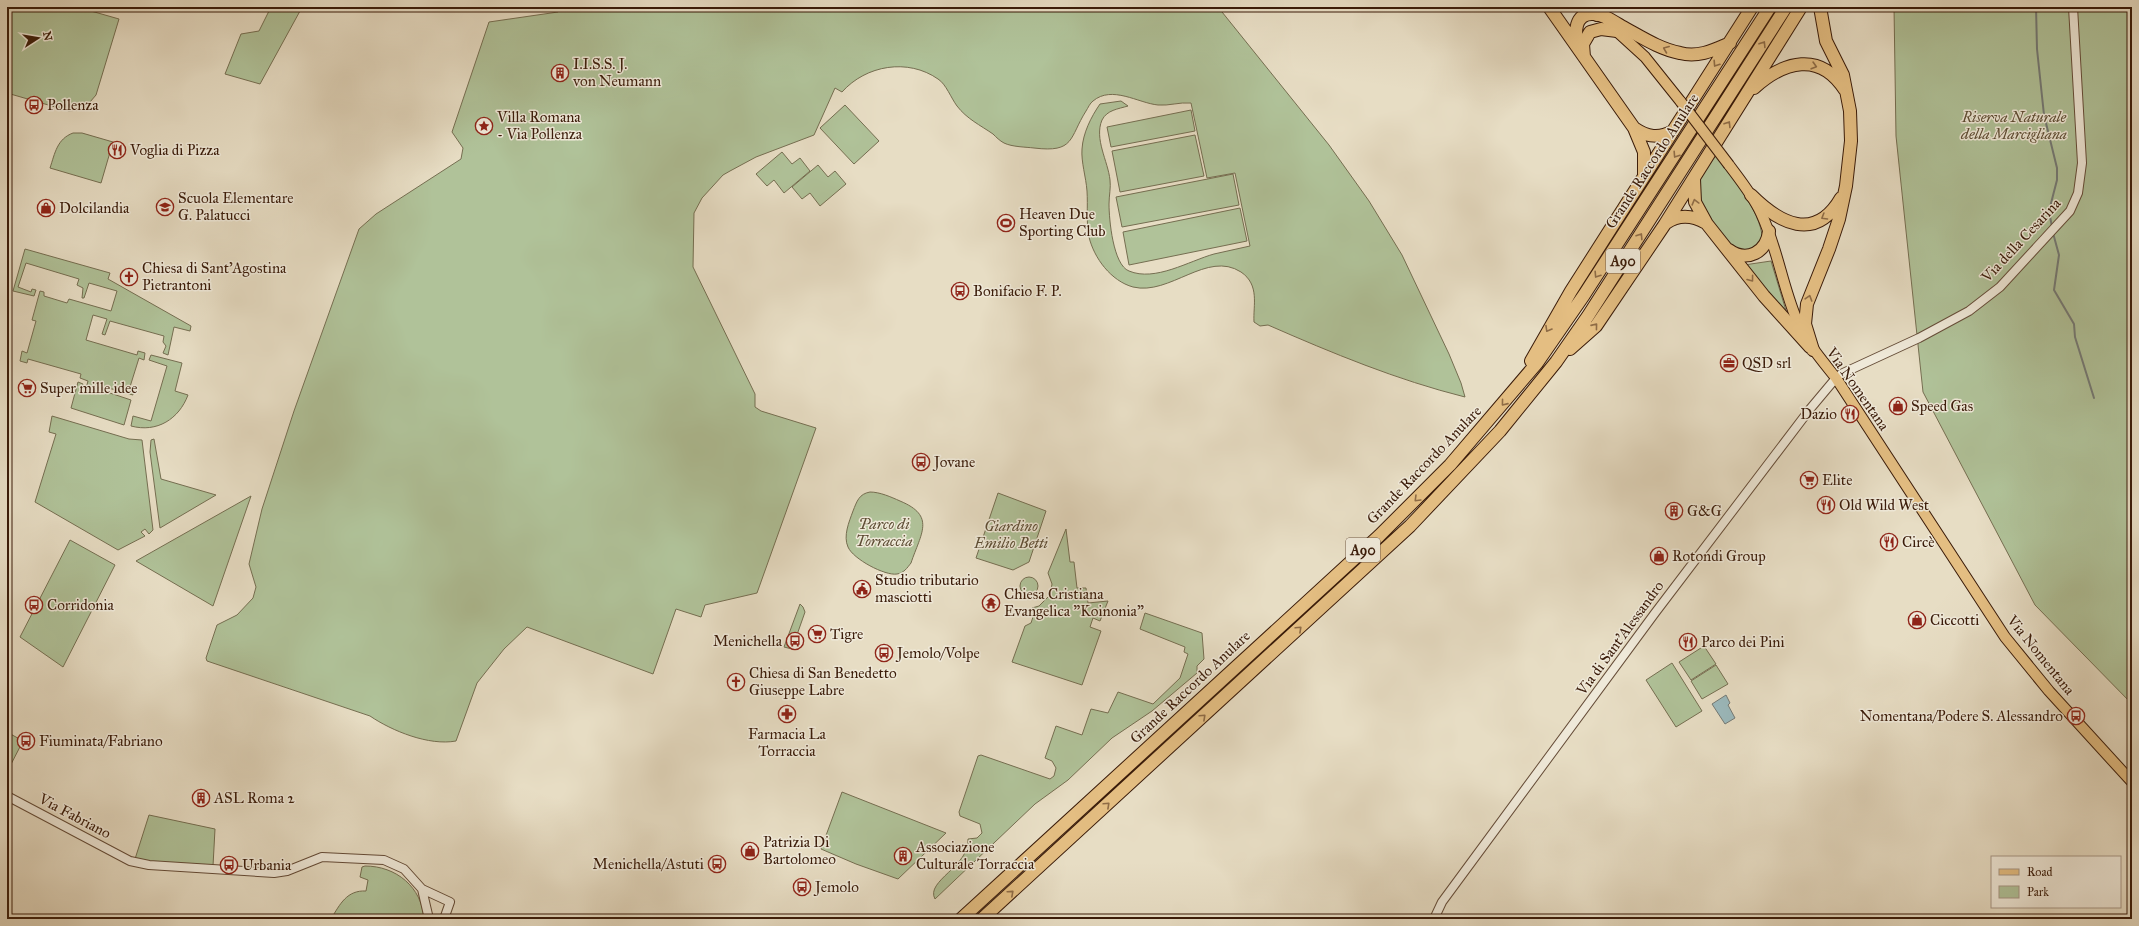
<svg xmlns="http://www.w3.org/2000/svg" width="2139" height="926" font-family="'IM FELL Great Primer',serif">
<style>
.green{fill:#b0c299;stroke:#756e51}
.water{fill:#9bbabe;stroke:#747a76}
.lines{fill:none;stroke-linecap:round;stroke-linejoin:round}
.stream{stroke:#747a76;stroke-width:2}
.minor-casing{stroke:#654c38;stroke-width:10}
.major-casing{stroke:#3a1b09;stroke-width:12}
.highway-casing{stroke:#3a1b09;stroke-width:14}
.minor{stroke:#efe9d9;stroke-width:8}
.major{stroke:#e4be82;stroke-width:10}
.highway{stroke:#e4be82;stroke-width:12}
.major-bridge-casing{stroke:#3a1b09;stroke-width:12;stroke-linecap:butt}
.major-bridge{stroke:#e4be82;stroke-width:10}
.oneway{stroke:#8f6c46}
.labels{text-anchor:middle;dominant-baseline:central;stroke-width:3;stroke-linejoin:round;paint-order:stroke}
.shield{fill:#efe9d9;stroke:#705947;stroke-width:1}
.shield-label{font-size:14px;font-weight:bold;fill:#3a1b09}
.poi-label{font-size:15px;fill:#3a1b09;stroke:#efe9d9;text-anchor:start}
.park-label{font-size:15px;font-style:italic;fill:#5d4d34;stroke:#efe9d9}
.street-label{font-size:15px;fill:#3a1b09;stroke:#efe9d9}
</style>
<rect width="100%" height="100%" fill="#e7ddc4"/>
<filter id="stains"><feTurbulence type="fractalNoise" baseFrequency=".005" numOctaves="4"/><feColorMatrix values="0 0 0 0 .2 0 0 0 0 .09 0 0 0 0 .02 0 0 0 .5 -.17"/></filter>
<radialGradient id="worn" r=".72"><stop offset=".6" stop-color="#630" stop-opacity="0"/><stop offset="1" stop-color="#630" stop-opacity=".3"/></radialGradient>
<path class="green" d="M 7,7 L 77,7 L 119,19 L 96,95 L 84,109 L 69,111 L 7,93 Z
M 271,7 L 312,7 L 300,11 L 260,84 L 225,74 L 241,34 L 259,31 Z
M 561,7 L 1218,7 L 1329,145 L 1369,201 L 1402,255 L 1449,354 L 1461,383 L 1465,397 C 1397,380 1332,353 1268,325 L 1260,326 L 1254,322 C 1253,305 1260,285 1241,272 C 1207,250 1170,296 1133,287 C 1111,281 1094,258 1089,237 C 1086,222 1088,206 1087,191 C 1086,177 1081,162 1082,149 C 1083,133 1091,117 1100,104 L 1121,101 L 1128,106 C 1118,109 1107,110 1102,120 C 1094,139 1108,161 1110,180 C 1111,187 1109,196 1109,204 C 1109,219 1113,265 1129,271 C 1155,282 1189,261 1214,254 C 1226,251 1238,249 1250,246 L 1235,173 L 1207,178 L 1191,103 C 1179,102 1169,106 1158,105 C 1138,103 1112,85 1093,101 C 1090,103 1088,108 1086,111 C 1069,138 1075,153 1034,148 C 1026,147 1012,147 1004,143 C 1000,141 996,137 993,134 C 980,125 967,119 957,106 C 951,98 946,84 938,79 C 908,58 866,65 842,92 L 835,88 L 814,135 L 756,157 L 730,171 L 723,175 L 702,198 L 694,213 L 693,267 L 755,394 L 755,407 L 761,411 L 816,428 L 757,593 L 705,605 L 701,617 L 676,609 L 653,674 L 527,627 L 504,649 L 477,683 L 456,741 C 429,746 392,731 370,716 L 207,661 L 206,658 L 217,625 L 237,615 L 253,598 L 256,587 L 249,564 L 262,509 L 294,411 L 359,229 L 376,214 L 461,159 L 463,148 L 452,132 L 489,22 L 558,12 Z
M 1894,7 L 2132,7 L 2132,704 L 2035,605 L 1923,392 L 1896,136 Z
M 845,105 L 879,141 L 854,164 L 820,128 Z
M 1191,110 L 1195,131 L 1111,147 L 1107,127 Z
M 73,133 L 82,133 L 113,142 L 101,183 L 50,168 C 55,153 57,139 73,133 Z
M 1195,135 L 1204,176 L 1120,192 L 1112,151 Z
M 782,152 L 792,164 L 800,158 L 810,171 L 784,193 L 774,180 L 767,186 L 756,174 Z
M 1715,154 C 1731,175 1766,218 1762,244 L 1746,251 L 1735,248 L 1726,240 L 1701,205 L 1699,179 Z
M 818,165 L 828,177 L 835,171 L 846,184 L 820,206 L 810,193 L 802,199 L 792,187 Z
M 1233,174 L 1239,205 L 1122,227 L 1116,197 Z
M 1240,208 L 1247,241 L 1129,265 L 1123,232 Z
M 25,249 L 110,273 L 108,279 L 191,326 L 190,331 L 174,327 L 168,355 L 163,353 L 166,346 L 163,342 L 164,336 L 110,321 L 105,335 L 102,334 L 107,319 L 93,315 L 86,340 L 137,355 L 138,351 L 145,353 L 144,360 L 139,358 L 129,390 L 133,392 L 133,395 L 105,387 L 104,391 L 131,400 L 124,425 L 71,408 L 78,382 L 83,384 L 81,391 L 85,392 L 88,381 L 80,378 L 81,374 L 28,359 L 27,363 L 20,361 L 22,351 L 27,353 L 36,321 L 32,320 L 40,291 L 44,292 L 44,296 L 67,303 L 69,299 L 111,311 L 117,291 L 89,283 L 84,298 L 82,298 L 83,288 L 77,285 L 79,279 L 26,263 L 18,287 L 31,292 L 32,289 L 36,290 L 34,296 L 13,291 Z
M 1771,261 L 1787,314 L 1744,265 Z
M 151,355 L 182,363 L 175,391 L 188,395 C 179,419 157,433 131,426 L 133,416 L 151,421 L 167,366 L 149,360 Z
M 52,416 L 129,439 L 142,440 L 153,530 L 149,534 L 145,529 L 141,532 L 145,536 L 118,550 L 35,502 L 56,434 L 49,432 Z
M 154,439 L 161,479 L 216,495 L 160,528 L 150,452 L 151,440 Z
M 870,492 C 880,492 891,497 900,501 C 936,516 921,533 911,563 C 907,568 904,573 897,574 C 885,576 853,559 848,547 C 843,536 849,522 853,511 C 857,501 859,494 870,492 Z
M 998,493 L 1046,511 L 1029,562 L 1013,570 L 976,558 Z
M 251,496 L 213,606 L 136,561 Z
M 1066,529 L 1070,562 L 1074,562 L 1077,588 L 1086,588 L 1088,603 L 1108,601 L 1100,621 L 1093,618 L 1090,627 L 1101,631 L 1082,685 L 1012,662 L 1025,626 L 1031,623 L 1033,617 L 1032,608 L 1039,606 L 1050,595 L 1052,584 L 1048,573 Z
M 70,540 L 115,565 L 63,667 L 20,637 Z
M1020 586a9 9 0 1 1 18 0a9 9 0 1 1-18 0Z
M 800,604 L 803,607 L 805,612 L 792,649 L 784,647 Z
M 1145,613 L 1202,633 L 1204,659 L 1197,666 L 1197,673 L 1152,711 L 1112,738 L 1068,780 L 1035,804 L 935,899 C 925,881 970,866 968,839 L 977,838 L 982,833 L 980,824 L 960,816 L 959,812 L 978,756 L 981,755 L 1050,779 L 1054,776 L 1056,768 L 1052,761 L 1045,758 L 1056,726 L 1082,735 L 1091,709 L 1108,713 L 1118,692 L 1153,704 L 1180,678 L 1188,654 L 1184,652 L 1185,647 L 1140,629 Z
M 1704,646 L 1716,664 L 1691,680 L 1679,662 Z
M 1672,663 L 1702,711 L 1676,727 L 1646,680 Z
M 1716,665 L 1728,684 L 1702,699 L 1691,681 Z
M 7,732 L 23,741 L 7,772 Z
M 842,792 L 946,833 L 898,879 L 856,864 L 821,849 Z
M 149,815 L 215,829 L 213,866 L 151,862 L 135,859 Z
M 365,866 C 396,866 422,887 424,919 L 331,919 C 340,904 347,890 366,891 L 368,880 L 360,877 L 362,867 Z"/>
<path class="water" d="M 1726,695 L 1730,703 L 1728,705 L 1735,718 L 1725,724 L 1712,704 Z"/>
<g class="lines">
<path class="stream" d="M 2036,7 L 2037,49 L 2044,115 L 2057,168 L 2057,180 L 2049,211 L 2052,227
M 2053,233 L 2059,255 L 2054,290 L 2074,324 L 2075,337 L 2094,398"/>
<defs>
<path id="minor" d="M 7,796 L 130,861 L 149,865 L 274,873 L 287,871 L 322,857 L 384,860 L 404,869 L 422,889 L 450,902 L 444,919
M 422,889 L 429,919
M 1434,919 L 1442,902 L 1655,613 L 1810,409 L 1836,378 L 1841,374 L 1919,338 L 1969,311 L 2000,287 L 2070,211 L 2078,193 L 2082,163 L 2073,7"/>
<path id="major" d="M 1582,7 L 1597,16
M 1611,26 L 1645,57 L 1681,102
M 1729,165 C 1741,181 1753,196 1761,213 C 1777,247 1782,284 1796,318 C 1805,341 1821,359 1836,378 L 2005,637 L 2049,691 L 2132,782"/>
<path id="highway" d="M 1549,7 L 1634,128 L 1644,152 L 1644,174
M 1577,46 C 1575,33 1574,13 1593,14 C 1603,14 1613,21 1621,26 C 1640,36 1659,49 1680,53 C 1698,58 1714,50 1730,43
M 1584,57 L 1583,44 L 1590,32 L 1601,29 L 1617,31
M 1754,88 C 1784,61 1820,51 1845,90
M 1634,128 C 1647,137 1659,139 1673,131
M 1694,179 L 1695,202 L 1707,224 L 1764,296 L 1810,347
M 1751,195 C 1779,223 1815,243 1841,198
M 1666,223 C 1679,214 1692,215 1706,223
M 1729,250 C 1747,263 1767,252 1769,231
M 1570,349 L 1596,326 L 1665,224 L 1801,7
M 1813,350 L 1805,324 L 1807,304 L 1829,249 L 1839,219 L 1846,186 L 1851,141 L 1850,111 L 1843,75 L 1826,41 L 1820,7
M 1531,361 L 1571,291 L 1752,7
M 961,919 L 1379,536 L 1450,465 L 1537,363 L 1584,295 L 1770,7
M 982,919 L 1410,526 L 1500,431 L 1556,362 L 1588,316 L 1786,7"/>
</defs>
<use href="#minor" class="minor-casing"/>
<use href="#major" class="major-casing"/>
<use href="#highway" class="highway-casing"/>
<use href="#minor" class="minor"/>
<use href="#major" class="major"/>
<use href="#highway" class="highway"/>
<defs>
<path id="major-bridge" d="M 1681,102 L 1729,165"/>
</defs>
<use href="#major-bridge" class="major-bridge-casing"/>
<use href="#major-bridge" class="major-bridge"/>
</g>
<defs><path id="oneway-chevron" d="M-2-3.5L2.5 0L-2 3.5" fill="none" stroke-width="1.6" stroke-linecap="round" stroke-linejoin="round"/></defs>
<g class="oneway">
<use href="#oneway-chevron" transform="translate(1763 44) rotate(-58)"/>
<use href="#oneway-chevron" transform="translate(1666 49) rotate(-158)"/>
<use href="#oneway-chevron" transform="translate(1716 64) rotate(123)"/>
<use href="#oneway-chevron" transform="translate(1814 66) rotate(16)"/>
<use href="#oneway-chevron" transform="translate(1728 124) rotate(-58)"/>
<use href="#oneway-chevron" transform="translate(1676 155) rotate(123)"/>
<use href="#oneway-chevron" transform="translate(1695 202) rotate(-105)"/>
<use href="#oneway-chevron" transform="translate(1824 217) rotate(149)"/>
<use href="#oneway-chevron" transform="translate(1640 236) rotate(-57)"/>
<use href="#oneway-chevron" transform="translate(1597 275) rotate(123)"/>
<use href="#oneway-chevron" transform="translate(1751 279) rotate(53)"/>
<use href="#oneway-chevron" transform="translate(1809 298) rotate(-73)"/>
<use href="#oneway-chevron" transform="translate(1595 326) rotate(-51)"/>
<use href="#oneway-chevron" transform="translate(1548 329) rotate(120)"/>
<use href="#oneway-chevron" transform="translate(1504 403) rotate(129)"/>
<use href="#oneway-chevron" transform="translate(1417 499) rotate(135)"/>
<use href="#oneway-chevron" transform="translate(1299 629) rotate(-43)"/>
<use href="#oneway-chevron" transform="translate(1203 717) rotate(-43)"/>
<use href="#oneway-chevron" transform="translate(1107 805) rotate(-43)"/>
<use href="#oneway-chevron" transform="translate(1011 893) rotate(-42)"/>
</g>
<defs>
<symbol id="building-ring" viewBox="-11 -11 22 22"><circle r="9.5" fill="#efe9d9" stroke="#8f2418" stroke-width="1.5"/><path d="M-4-6H4V6H1V3H-1V6H-4ZM-2.5-4.3h1.7v1.8h-1.7ZM.8-4.3h1.7v1.8H.8ZM-2.5-1h1.7V.8h-1.7ZM.8-1h1.7V.8H.8Z" fill="#8f2418"/></symbol>
<symbol id="bus-ring" viewBox="-11 -11 22 22"><circle r="9.5" fill="#efe9d9" stroke="#8f2418" stroke-width="1.5"/><path d="M-5-6H5V4H4V6H2V4H-2V6H-4V4H-5ZM-3.5-4V0h7V-4ZM-3.5 1.2v1.5H-2V1.2ZM2 1.2v1.5H3.5V1.2Z" fill="#8f2418"/></symbol>
<symbol id="sight-ring" viewBox="-11 -11 22 22"><circle r="9.5" fill="#efe9d9" stroke="#8f2418" stroke-width="1.5"/><path d="M0-6L1.8-2.2L6-1.7L2.9 1.2L3.7 5.4L0 3.3L-3.7 5.4L-2.9 1.2L-6-1.7L-1.8-2.2Z" fill="#8f2418"/></symbol>
<symbol id="restaurant-ring" viewBox="-11 -11 22 22"><circle r="9.5" fill="#efe9d9" stroke="#8f2418" stroke-width="1.5"/><path d="M-5-6h1v4h1v-4h1v4h1v-4h1v5L-1.5 .5V6h-2V.5L-5-1ZM5-6V6H3V1.5H1.5Q1.5-4 5-6Z" fill="#8f2418"/></symbol>
<symbol id="school-ring" viewBox="-11 -11 22 22"><circle r="9.5" fill="#efe9d9" stroke="#8f2418" stroke-width="1.5"/><path d="M0-5L7-2L0 1L-7-2ZM-4 1L0 2.5L4 1V4Q0 6-4 4Z" fill="#8f2418"/></symbol>
<symbol id="shop-ring" viewBox="-11 -11 22 22"><circle r="9.5" fill="#efe9d9" stroke="#8f2418" stroke-width="1.5"/><path d="M-5-2.5h2.3a2.7 3.5 0 0 1 5.4 0H5L5.5 6h-11ZM-1.5-2.5h3a1.5 2.3 0 0 0-3 0Z" fill="#8f2418"/></symbol>
<symbol id="stadium-ring" viewBox="-11 -11 22 22"><circle r="9.5" fill="#efe9d9" stroke="#8f2418" stroke-width="1.5"/><path d="M0-5a6.5 5 0 1 0 0 10a6.5 5 0 1 0 0-10ZM-3.5-1.8h7v3.6h-7Z" fill="#8f2418"/></symbol>
<symbol id="church-ring" viewBox="-11 -11 22 22"><circle r="9.5" fill="#efe9d9" stroke="#8f2418" stroke-width="1.5"/><path d="M-1.2-6h2.4v3.5h3.3v2.4h-3.3V6h-2.4V-.1h-3.3v-2.4h3.3Z" fill="#8f2418"/></symbol>
<symbol id="office-ring" viewBox="-11 -11 22 22"><circle r="9.5" fill="#efe9d9" stroke="#8f2418" stroke-width="1.5"/><path d="M-6-3h4V-5.5h4V-3h4V5H-6ZM-1-4.5V-3h2v-1.5ZM-6 0V1H6V0Z" fill="#8f2418"/></symbol>
<symbol id="supermarket-ring" viewBox="-11 -11 22 22"><circle r="9.5" fill="#efe9d9" stroke="#8f2418" stroke-width="1.5"/><path d="M-6-5.5h2.5l.6 2H6L4.5 2H-2.5L-4.4-4H-6ZM-1.5 3.2a1.3 1.3 0 1 0 .1 0ZM3 3.2a1.3 1.3 0 1 0 .1 0Z" fill="#8f2418"/></symbol>
<symbol id="civic-ring" viewBox="-11 -11 22 22"><circle r="9.5" fill="#efe9d9" stroke="#8f2418" stroke-width="1.5"/><path d="M-.6-6.5H3V-4.5H.6V-3L4-1V1h2V6H-6V1h2V-1L-.6-3ZM-1.2 2.5V6h2.4V2.5Z" fill="#8f2418"/></symbol>
<symbol id="temple-ring" viewBox="-11 -11 22 22"><circle r="9.5" fill="#efe9d9" stroke="#8f2418" stroke-width="1.5"/><path d="M0-6L5-2H3V0L6.5 2.5H4V6H1.5V3h-3V6H-4V2.5H-6.5L-3 0V-2H-5Z" fill="#8f2418"/></symbol>
<symbol id="pharmacy-ring" viewBox="-11 -11 22 22"><circle r="9.5" fill="#efe9d9" stroke="#8f2418" stroke-width="1.5"/><path d="M-2-6h4v4h4v4h-4v4h-4v-4h-4v-4h4Z" fill="#8f2418"/></symbol>
</defs>
<g fill-rule="evenodd">
<use href="#building-ring" x="550" y="63" width="20" height="20"/>
<use href="#bus-ring" x="24" y="95" width="20" height="20"/>
<use href="#sight-ring" x="474" y="116" width="20" height="20"/>
<use href="#restaurant-ring" x="107" y="140" width="20" height="20"/>
<use href="#school-ring" x="155" y="197" width="20" height="20"/>
<use href="#shop-ring" x="36" y="198" width="20" height="20"/>
<use href="#stadium-ring" x="996" y="213" width="20" height="20"/>
<use href="#church-ring" x="119" y="267" width="20" height="20"/>
<use href="#bus-ring" x="950" y="281" width="20" height="20"/>
<use href="#office-ring" x="1719" y="353" width="20" height="20"/>
<use href="#supermarket-ring" x="17" y="378" width="20" height="20"/>
<use href="#shop-ring" x="1888" y="396" width="20" height="20"/>
<use href="#restaurant-ring" x="1840" y="404" width="20" height="20"/>
<use href="#bus-ring" x="911" y="452" width="20" height="20"/>
<use href="#supermarket-ring" x="1799" y="470" width="20" height="20"/>
<use href="#restaurant-ring" x="1816" y="495" width="20" height="20"/>
<use href="#building-ring" x="1664" y="501" width="20" height="20"/>
<use href="#restaurant-ring" x="1879" y="532" width="20" height="20"/>
<use href="#shop-ring" x="1649" y="546" width="20" height="20"/>
<use href="#civic-ring" x="852" y="579" width="20" height="20"/>
<use href="#temple-ring" x="981" y="593" width="20" height="20"/>
<use href="#bus-ring" x="24" y="595" width="20" height="20"/>
<use href="#shop-ring" x="1907" y="610" width="20" height="20"/>
<use href="#supermarket-ring" x="807" y="624" width="20" height="20"/>
<use href="#bus-ring" x="785" y="631" width="20" height="20"/>
<use href="#restaurant-ring" x="1678" y="632" width="20" height="20"/>
<use href="#bus-ring" x="874" y="643" width="20" height="20"/>
<use href="#church-ring" x="726" y="672" width="20" height="20"/>
<use href="#pharmacy-ring" x="777" y="704" width="20" height="20"/>
<use href="#bus-ring" x="2066" y="706" width="20" height="20"/>
<use href="#bus-ring" x="16" y="731" width="20" height="20"/>
<use href="#building-ring" x="191" y="788" width="20" height="20"/>
<use href="#shop-ring" x="740" y="841" width="20" height="20"/>
<use href="#building-ring" x="893" y="846" width="20" height="20"/>
<use href="#bus-ring" x="707" y="854" width="20" height="20"/>
<use href="#bus-ring" x="219" y="855" width="20" height="20"/>
<use href="#bus-ring" x="792" y="877" width="20" height="20"/>
</g>
<g class="labels">
<g class="shield">
<rect x="1606" y="249" width="34" height="24" rx="3"/>
<rect x="1346" y="538" width="34" height="24" rx="3"/>
</g>
<g class="shield-label">
<text x="1623" y="261">A90</text>
<text x="1363" y="550">A90</text>
</g>
<g class="poi-label">
<text x="573" y="64">I.I.S.S. J.<tspan x="573" dy="17">von Neumann</tspan></text>
<text x="47" y="105">Pollenza</text>
<text x="497" y="117">Villa Romana<tspan x="497" dy="17">- Via Pollenza</tspan></text>
<text x="130" y="150">Voglia di Pizza</text>
<text x="178" y="198">Scuola Elementare<tspan x="178" dy="17">G. Palatucci</tspan></text>
<text x="59" y="208">Dolcilandia</text>
<text x="1019" y="214">Heaven Due<tspan x="1019" dy="17">Sporting Club</tspan></text>
<text x="142" y="268">Chiesa di Sant'Agostina<tspan x="142" dy="17">Pietrantoni</tspan></text>
<text x="973" y="291">Bonifacio F. P.</text>
<text x="1742" y="363">QSD srl</text>
<text x="40" y="388">Super mille idee</text>
<text x="1911" y="406">Speed Gas</text>
<text x="1837" y="414" text-anchor="end">Dazio</text>
<text x="934" y="462">Jovane</text>
<text x="1822" y="480">Elite</text>
<text x="1839" y="505">Old Wild West</text>
<text x="1687" y="511">G&amp;G</text>
<text x="1902" y="542">Circè</text>
<text x="1672" y="556">Rotondi Group</text>
<text x="875" y="580">Studio tributario<tspan x="875" dy="17">masciotti</tspan></text>
<text x="1004" y="594">Chiesa Cristiana<tspan x="1004" dy="17">Evangelica "Koinonia"</tspan></text>
<text x="47" y="605">Corridonia</text>
<text x="1930" y="620">Ciccotti</text>
<text x="830" y="634">Tigre</text>
<text x="782" y="641" text-anchor="end">Menichella</text>
<text x="1701" y="642">Parco dei Pini</text>
<text x="897" y="653">Jemolo/Volpe</text>
<text x="749" y="673">Chiesa di San Benedetto<tspan x="749" dy="17">Giuseppe Labre</tspan></text>
<text x="2063" y="716" text-anchor="end">Nomentana/Podere S. Alessandro</text>
<text x="787" y="734" text-anchor="middle">Farmacia La<tspan x="787" dy="17">Torraccia</tspan></text>
<text x="39" y="741">Fiuminata/Fabriano</text>
<text x="214" y="798">ASL Roma 2</text>
<text x="763" y="842">Patrizia Di<tspan x="763" dy="17">Bartolomeo</tspan></text>
<text x="916" y="847">Associazione<tspan x="916" dy="17">Culturale Torraccia</tspan></text>
<text x="704" y="864" text-anchor="end">Menichella/Astuti</text>
<text x="242" y="865">Urbania</text>
<text x="815" y="887">Jemolo</text>
</g>
<g class="park-label">
<text x="2014" y="117">Riserva Naturale<tspan x="2014" dy="17">della Marcigliana</tspan></text>
<text x="884" y="524">Parco di<tspan x="884" dy="17">Torraccia</tspan></text>
<text x="1011" y="526">Giardino<tspan x="1011" dy="17">Emilio Betti</tspan></text>
</g>
<g class="street-label">
<text transform="translate(1652 161) rotate(-57)">Grande Raccordo Anulare</text>
<text transform="translate(2021 240) rotate(-47)">Via della Cesarina</text>
<text transform="translate(1858 389) rotate(55)">Via Nomentana</text>
<text transform="translate(1424 465) rotate(-46)">Grande Raccordo Anulare</text>
<text transform="translate(1620 638) rotate(-54)">Via di Sant'Alessandro</text>
<text transform="translate(2041 655) rotate(51)">Via Nomentana</text>
<text transform="translate(1190 687) rotate(-43)">Grande Raccordo Anulare</text>
<text transform="translate(75 816) rotate(28)">Via Fabriano</text>
</g>
</g>
<rect width="2139" height="926" fill="none" stroke="#e7ddc4" stroke-width="24"/>
<rect x="8" y="8" width="2123" height="910" fill="none" stroke="#3a1b09" stroke-width="2"/>
<rect x="12" y="12" width="2115" height="902" fill="none" stroke="#3a1b09"/>
<rect x="1991" y="856" width="130" height="52" fill="#efe9d9" stroke="#a79786"/>
<rect x="1999" y="869" width="20" height="6" fill="#e4be82" stroke="#a79786"/>
<text x="2027" y="876" font-size="12" fill="#3a1b09">Road</text>
<rect x="1999" y="886" width="20" height="12" fill="#b0c299" stroke="#a79786"/>
<text x="2027" y="896" font-size="12" fill="#3a1b09">Park</text>
<g transform="translate(38 38) rotate(78)" stroke="#efe9d9" stroke-width="3" paint-order="stroke">
<path d="M0-3L7 15L0 10L-7 15Z" fill="#3a1b09"/>
<text y="-6" font-size="11" font-weight="bold" text-anchor="middle" fill="#3a1b09">N</text>
</g>
<rect width="100%" height="100%" filter="url(#stains)"/>
<rect width="100%" height="100%" fill="url(#worn)"/>
</svg>
